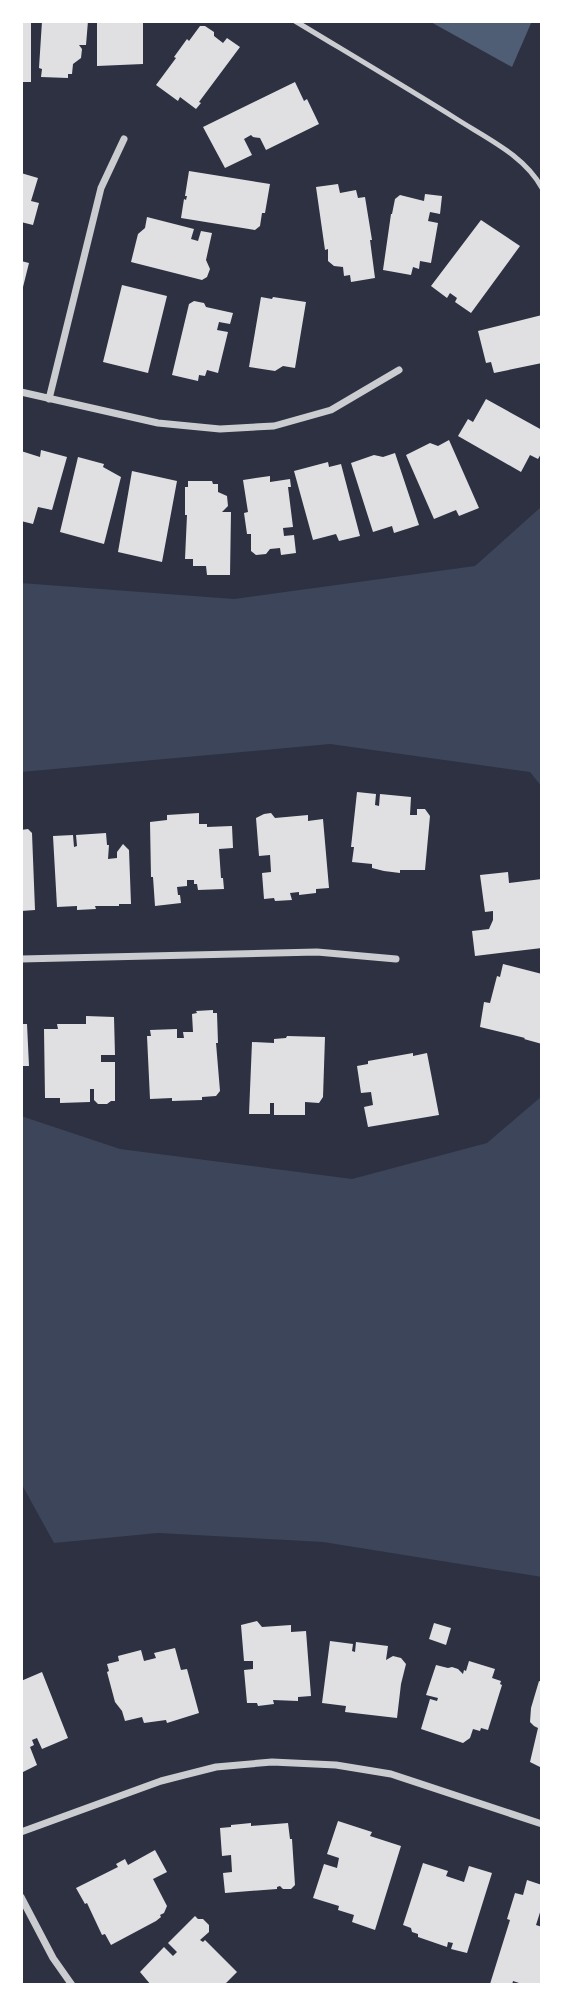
<svg xmlns="http://www.w3.org/2000/svg" width="563" height="2006" font-family="'Sofia Sans Condensed',sans-serif">
<style>
.green{fill:#3c4559}
.water{fill:#4f5d75}
.building{fill:#e0e0e3}
.lines{fill:none;stroke-linecap:round;stroke-linejoin:round}
.service{stroke:#caccd0;stroke-width:5}
.minor{stroke:#caccd0;stroke-width:7}
</style>
<rect width="100%" height="100%" fill="#2d3142"/>
<path class="green" d="M 542,506 L 542,787 L 530,772 L 330,744 L 21,772 L 21,583 L 234,599 L 475,566 Z
M 542,1096 L 542,1577 L 323,1542 L 158,1533 L 54,1543 L 21,1483 L 21,1116 L 120,1149 L 352,1179 L 487,1143 Z"/>
<path class="water" d="M 429,21 L 532,21 L 512,67 Z"/>
<path class="building" d="M 21,21 L 31,21 L 31,82 L 21,82 Z
M 42,21 L 88,21 L 86,45 L 79,45 L 82,49 L 81,58 L 73,64 L 72,74 L 68,74 L 68,78 L 41,77 L 42,69 L 39,68 Z
M 97,21 L 143,21 L 143,64 L 97,66 Z
M 200,26 L 205,26 L 214,32 L 214,36 L 223,43 L 227,38 L 240,47 L 199,102 L 201,103 L 196,109 L 180,97 L 178,101 L 156,85 L 176,58 L 174,57 L 187,39 L 189,41 Z
M 295,82 L 304,101 L 307,99 L 319,124 L 266,150 L 260,138 L 253,137 L 251,135 L 244,139 L 252,155 L 225,168 L 203,127 Z
M 189,171 L 270,184 L 265,213 L 262,213 L 260,226 L 255,230 L 181,218 L 184,199 L 186,200 L 187,196 L 185,196 Z
M 21,173 L 38,178 L 31,201 L 39,203 L 33,225 L 21,222 Z
M 338,184 L 340,193 L 356,190 L 358,198 L 365,197 L 372,240 L 370,240 L 375,278 L 351,282 L 350,275 L 344,276 L 343,267 L 334,266 L 328,261 L 328,249 L 325,250 L 316,187 Z
M 425,194 L 442,196 L 440,214 L 430,212 L 428,221 L 438,223 L 431,263 L 420,261 L 419,269 L 413,267 L 411,275 L 383,270 L 391,214 L 392,214 L 395,199 L 400,195 L 424,201 Z
M 147,217 L 194,229 L 191,239 L 198,241 L 201,231 L 212,233 L 206,260 L 210,269 L 207,277 L 202,280 L 131,262 L 138,234 L 145,228 Z
M 481,220 L 520,246 L 471,313 L 455,302 L 457,298 L 450,293 L 447,298 L 431,286 Z
M 21,261 L 29,263 L 22,291 L 21,291 Z
M 122,285 L 167,296 L 148,373 L 103,362 Z
M 261,297 L 272,299 L 273,297 L 306,302 L 295,368 L 283,366 L 275,371 L 249,367 Z
M 194,301 L 204,303 L 206,307 L 233,313 L 230,324 L 219,322 L 217,330 L 228,332 L 218,373 L 207,370 L 205,376 L 199,375 L 198,381 L 172,375 L 189,304 Z
M 542,315 L 542,363 L 494,373 L 491,362 L 486,363 L 478,331 Z
M 486,399 L 542,430 L 542,452 L 538,459 L 530,455 L 521,472 L 458,436 L 468,419 L 473,422 Z
M 449,440 L 479,508 L 459,516 L 456,510 L 434,519 L 406,455 L 430,443 L 438,446 Z
M 41,450 L 67,457 L 52,510 L 38,507 L 33,524 L 21,521 L 21,451 L 40,457 Z
M 395,453 L 419,525 L 394,533 L 392,526 L 373,532 L 351,463 L 374,455 L 383,457 Z
M 78,457 L 104,464 L 103,467 L 121,477 L 104,544 L 60,532 Z
M 328,462 L 329,467 L 341,464 L 360,536 L 339,541 L 336,534 L 313,540 L 294,471 Z
M 132,471 L 177,481 L 162,562 L 118,552 Z
M 270,476 L 270,482 L 290,479 L 291,487 L 288,487 L 293,527 L 283,528 L 284,536 L 294,535 L 296,553 L 281,555 L 280,548 L 270,549 L 266,554 L 256,555 L 251,551 L 251,534 L 247,534 L 244,513 L 248,512 L 243,480 Z
M 188,481 L 212,481 L 213,484 L 218,484 L 218,492 L 227,496 L 228,506 L 222,512 L 231,512 L 230,575 L 207,575 L 206,566 L 193,566 L 193,559 L 185,559 L 187,515 L 185,515 L 185,487 L 188,487 Z
M 357,792 L 376,794 L 375,805 L 379,806 L 380,794 L 411,797 L 410,815 L 417,815 L 417,809 L 425,809 L 430,816 L 425,870 L 400,870 L 400,873 L 384,871 L 372,868 L 372,864 L 352,862 L 354,847 L 351,847 Z
M 199,813 L 199,824 L 207,824 L 207,827 L 232,826 L 233,848 L 219,849 L 221,878 L 223,878 L 224,889 L 198,890 L 197,884 L 194,884 L 194,880 L 187,880 L 187,886 L 177,887 L 178,895 L 180,895 L 181,903 L 155,906 L 153,877 L 151,877 L 150,822 L 167,820 L 167,815 Z
M 271,813 L 275,818 L 308,815 L 308,821 L 323,819 L 329,888 L 316,889 L 316,893 L 299,895 L 299,892 L 290,893 L 292,900 L 275,901 L 274,898 L 264,899 L 262,873 L 271,872 L 270,855 L 259,856 L 256,818 L 264,814 Z
M 28,829 L 32,833 L 35,910 L 21,911 L 21,830 Z
M 106,833 L 107,845 L 109,845 L 108,859 L 117,858 L 117,852 L 123,844 L 129,850 L 131,904 L 119,904 L 119,906 L 95,906 L 96,909 L 77,910 L 77,906 L 57,907 L 53,836 L 73,835 L 74,847 L 77,846 L 76,835 Z
M 508,872 L 509,883 L 542,879 L 542,948 L 475,956 L 472,931 L 489,929 L 493,920 L 493,911 L 485,912 L 480,875 Z
M 503,964 L 542,974 L 542,1044 L 524,1039 L 525,1038 L 480,1027 L 484,1002 L 490,1003 L 497,976 L 500,977 Z
M 213,1010 L 213,1013 L 217,1013 L 218,1043 L 216,1043 L 220,1091 L 216,1096 L 202,1097 L 202,1100 L 172,1101 L 172,1098 L 150,1099 L 147,1036 L 151,1036 L 150,1030 L 177,1029 L 177,1038 L 184,1038 L 183,1032 L 193,1032 L 192,1014 L 197,1013 L 196,1011 Z
M 86,1016 L 114,1017 L 115,1055 L 101,1055 L 101,1062 L 115,1062 L 115,1101 L 111,1101 L 107,1104 L 98,1104 L 94,1100 L 94,1089 L 90,1089 L 90,1102 L 60,1103 L 60,1098 L 45,1098 L 44,1029 L 58,1029 L 57,1024 L 86,1024 Z
M 21,1024 L 27,1024 L 29,1066 L 21,1066 Z
M 287,1036 L 325,1037 L 323,1097 L 319,1103 L 305,1102 L 305,1115 L 274,1115 L 274,1103 L 270,1103 L 270,1114 L 249,1114 L 252,1042 L 274,1043 L 274,1039 L 286,1038 Z
M 413,1053 L 413,1056 L 427,1053 L 439,1115 L 368,1127 L 364,1107 L 373,1105 L 371,1092 L 361,1093 L 357,1066 L 368,1064 L 368,1061 Z
M 257,1621 L 262,1627 L 291,1625 L 291,1632 L 306,1631 L 311,1696 L 298,1697 L 298,1701 L 273,1700 L 274,1704 L 258,1706 L 257,1703 L 247,1703 L 244,1670 L 253,1669 L 253,1661 L 244,1661 L 241,1625 Z
M 434,1623 L 451,1628 L 446,1645 L 429,1639 Z
M 330,1641 L 353,1644 L 352,1651 L 355,1652 L 356,1642 L 388,1646 L 386,1660 L 393,1656 L 401,1658 L 406,1664 L 401,1684 L 397,1718 L 345,1712 L 346,1706 L 322,1703 Z
M 175,1648 L 181,1670 L 187,1669 L 199,1713 L 167,1723 L 166,1720 L 144,1723 L 142,1717 L 125,1721 L 122,1711 L 115,1702 L 107,1672 L 109,1671 L 107,1664 L 119,1661 L 118,1656 L 141,1650 L 144,1661 L 156,1658 L 154,1653 Z
M 469,1661 L 495,1669 L 492,1678 L 501,1681 L 500,1684 L 502,1685 L 488,1730 L 481,1728 L 480,1731 L 473,1729 L 470,1738 L 463,1743 L 421,1729 L 430,1699 L 437,1701 L 438,1698 L 426,1695 L 436,1665 L 448,1668 L 452,1667 L 458,1669 L 463,1674 L 464,1670 L 466,1671 Z
M 42,1672 L 68,1738 L 42,1749 L 37,1738 L 32,1740 L 34,1745 L 30,1747 L 37,1765 L 21,1773 L 21,1681 Z
M 539,1681 L 542,1682 L 542,1768 L 530,1762 L 538,1728 L 534,1726 L 530,1722 L 531,1708 Z
M 338,1821 L 372,1832 L 370,1836 L 401,1846 L 375,1930 L 352,1922 L 354,1915 L 338,1910 L 339,1906 L 313,1898 L 324,1864 L 337,1868 L 339,1858 L 327,1854 Z
M 251,1823 L 251,1826 L 288,1823 L 290,1839 L 292,1839 L 295,1885 L 291,1889 L 283,1889 L 280,1886 L 277,1887 L 277,1889 L 225,1893 L 223,1873 L 232,1872 L 231,1855 L 222,1856 L 220,1828 L 231,1827 L 231,1825 Z
M 155,1850 L 167,1872 L 153,1879 L 167,1906 L 164,1913 L 160,1915 L 161,1917 L 156,1921 L 111,1945 L 105,1934 L 102,1935 L 87,1903 L 85,1904 L 76,1888 L 118,1867 L 116,1864 L 125,1859 L 128,1865 Z
M 423,1863 L 448,1871 L 446,1876 L 464,1882 L 469,1866 L 492,1873 L 467,1953 L 451,1949 L 453,1943 L 448,1942 L 447,1947 L 418,1937 L 418,1934 L 412,1932 L 411,1928 L 403,1925 Z
M 527,1880 L 542,1885 L 542,1906 L 536,1925 L 542,1927 L 542,1985 L 525,1985 L 513,1981 L 512,1985 L 490,1984 L 510,1920 L 507,1919 L 515,1893 L 523,1895 Z
M 195,1916 L 198,1919 L 203,1919 L 209,1925 L 209,1932 L 200,1940 L 203,1942 L 205,1940 L 237,1972 L 224,1985 L 151,1985 L 140,1972 L 164,1947 L 173,1956 L 177,1952 L 168,1943 Z"/>
<g class="lines">
<path class="service" d="M 295,21 C 348,53 402,85 455,118 C 486,138 524,155 542,188"/>
<path class="minor" d="M 21,392 L 158,423 L 220,429 L 274,426 L 331,410 L 399,370
M 49,399 L 101,188 L 124,139
M 21,959 L 317,952 L 396,959
M 21,1832 L 161,1781 L 216,1767 L 272,1762 L 336,1765 L 391,1774 L 542,1824
M 21,1897 L 53,1958 L 72,1985"/>
</g>
<rect width="563" height="2006" fill="none" stroke="#ffffff" stroke-width="46"/>
</svg>
